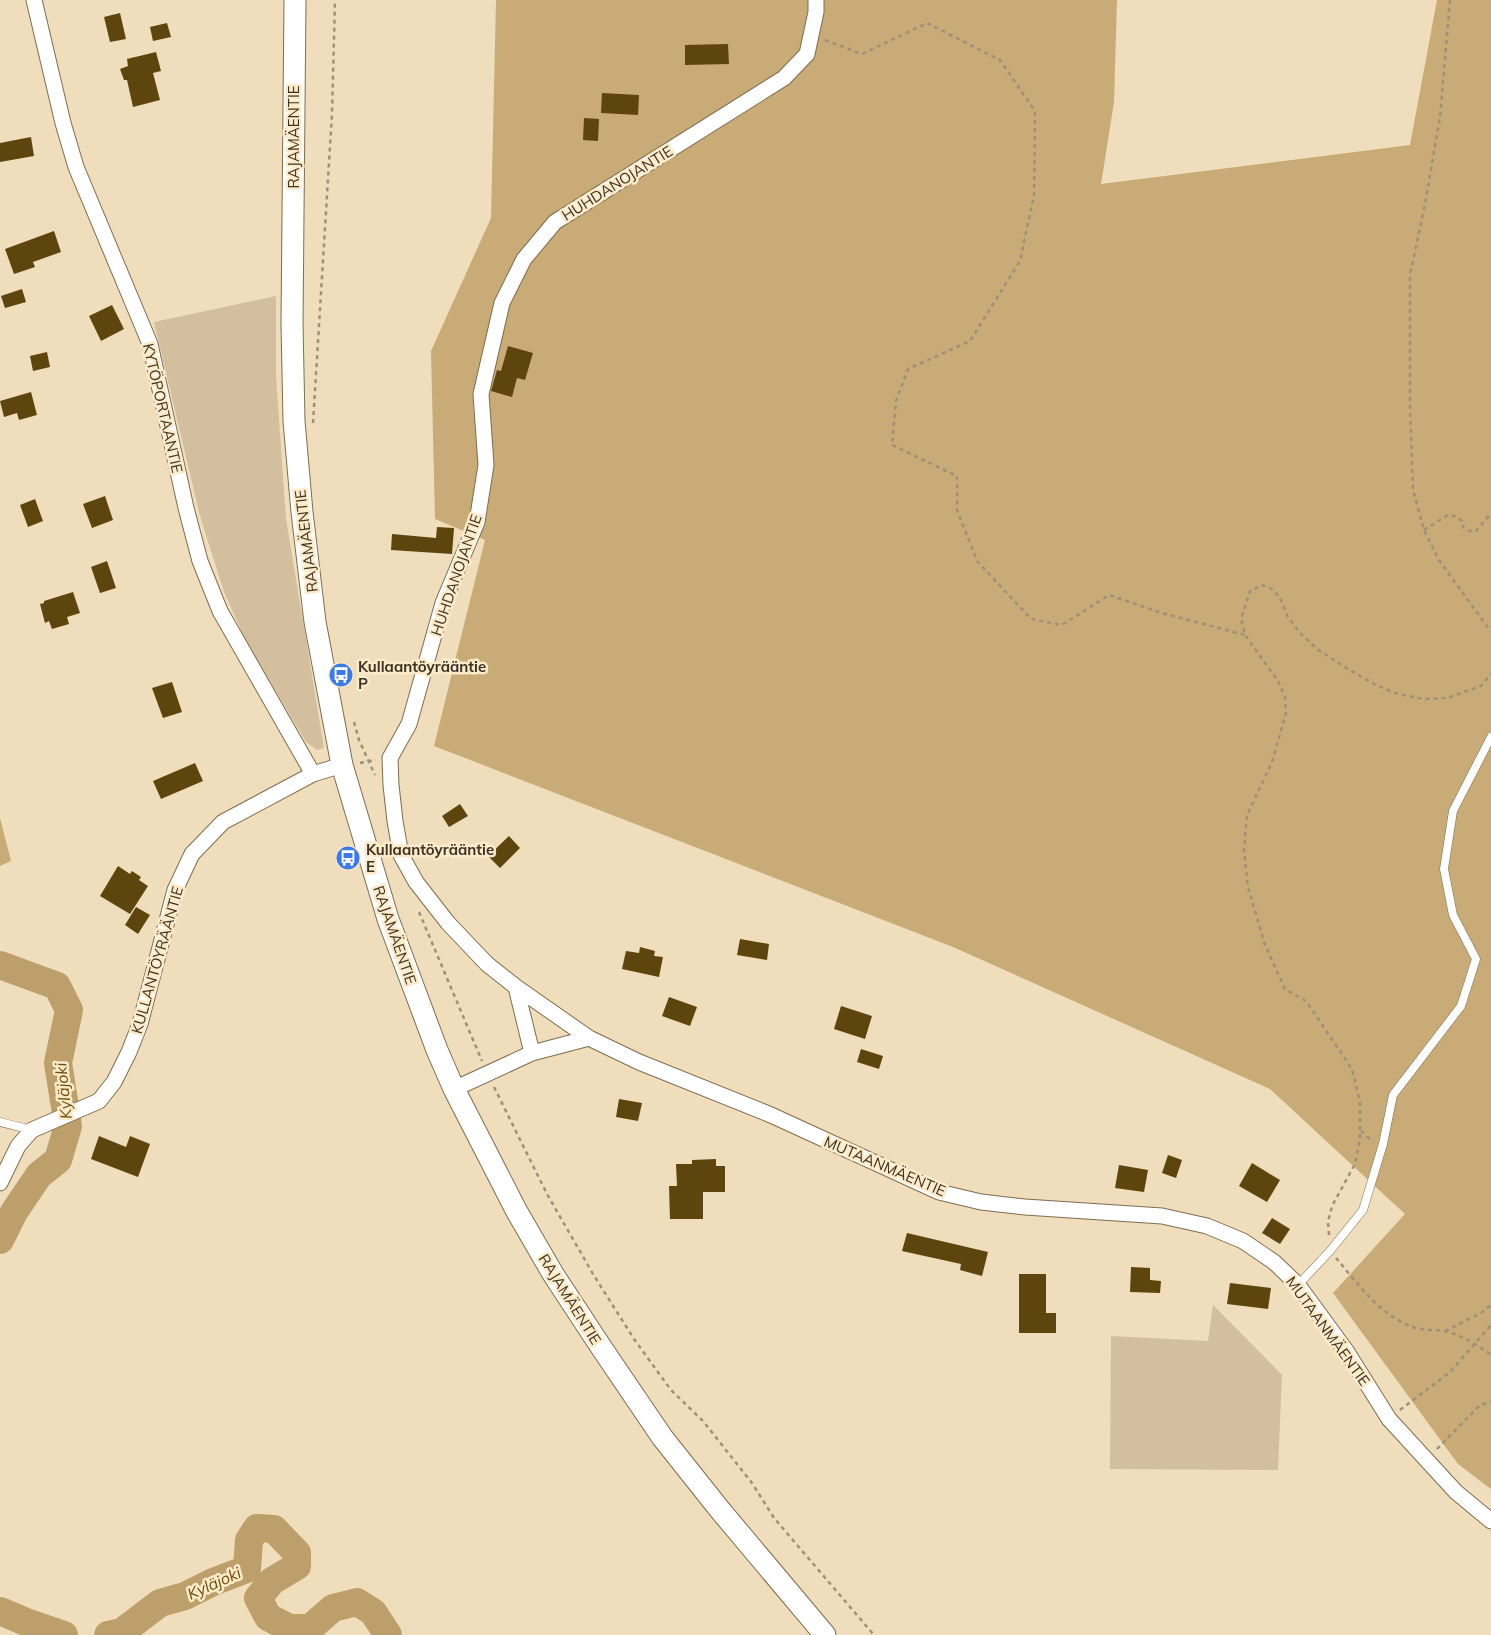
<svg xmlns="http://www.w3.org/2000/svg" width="1491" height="1635" font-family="Mulish,sans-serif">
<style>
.green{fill:#d3bf9d}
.forest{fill:#c9ab77}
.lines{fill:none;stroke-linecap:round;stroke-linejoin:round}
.river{stroke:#bc9f6b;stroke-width:28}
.building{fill:#5e440d}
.service-casing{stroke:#7e6d50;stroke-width:9}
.minor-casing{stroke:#7e6d50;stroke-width:17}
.secondary-casing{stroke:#7e6d50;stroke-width:23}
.path{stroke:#9e9179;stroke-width:2.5;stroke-dasharray:4 4;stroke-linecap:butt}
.service{stroke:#fff;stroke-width:8}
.minor{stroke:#fff;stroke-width:15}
.secondary{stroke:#fff;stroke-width:21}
.labels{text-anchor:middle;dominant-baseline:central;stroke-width:5;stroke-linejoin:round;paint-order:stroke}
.street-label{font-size:15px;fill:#393225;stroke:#fdeac9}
.poi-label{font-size:15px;font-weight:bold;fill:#393225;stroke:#fdeac9;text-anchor:start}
.water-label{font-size:16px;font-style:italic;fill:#6c4f0f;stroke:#fdeac9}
</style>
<rect width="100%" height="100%" fill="#efddbc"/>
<path class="green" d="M 276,296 L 276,376 L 286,519 L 324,748 L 317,750 L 306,742 L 245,639 L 224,592 L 200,516 L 154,322 Z
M 1213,1305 L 1282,1375 L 1278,1470 L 1110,1469 L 1111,1336 L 1208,1341 Z"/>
<path class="forest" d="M 496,0 L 1117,0 L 1114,102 L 1101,184 L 1410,145 L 1437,0 L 1491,0 L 1491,1489 L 1458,1464 L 1333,1293 L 1405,1214 L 1270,1089 L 953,947 L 434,746 L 485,540 L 435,519 L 431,351 L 491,218 Z
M 0,818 L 11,861 L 0,866 Z"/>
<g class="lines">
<path class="river" d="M 0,965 L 57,986 L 69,1010 L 58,1063 L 68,1126 L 58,1160 L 39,1175 L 14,1212 L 0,1240
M 0,1611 L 26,1622 L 64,1635
M 108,1635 L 122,1632 L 160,1603 L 185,1596 L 213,1582 L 247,1569 L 249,1540 L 257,1528 L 274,1529 L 297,1553 L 297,1566 L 272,1581 L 258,1598 L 268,1617 L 289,1628 L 310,1628 L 333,1608 L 357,1602 L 373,1612 L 388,1635"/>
</g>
<path class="building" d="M 120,13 L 126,39 L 110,42 L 104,17 Z
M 167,23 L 171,37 L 153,41 L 150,27 Z
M 728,44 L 729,64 L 685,65 L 685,45 Z
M 156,52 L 161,71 L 153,73 L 160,100 L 133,107 L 127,80 L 124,80 L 120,69 L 128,66 L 127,59 Z
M 602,93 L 639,95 L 638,115 L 601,113 Z
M 584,118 L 599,119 L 598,141 L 583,140 Z
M 31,137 L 34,156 L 0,162 L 0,143 Z
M 54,231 L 61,252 L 33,262 L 35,267 L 14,274 L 5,249 Z
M 22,289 L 26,302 L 5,308 L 1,296 Z
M 112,305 L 124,329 L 101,341 L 89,316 Z
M 508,346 L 533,353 L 525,380 L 517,378 L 512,397 L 491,391 L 497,370 L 501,371 Z
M 47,352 L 50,367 L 33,371 L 30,356 Z
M 31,392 L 37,415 L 19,420 L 17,413 L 4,417 L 0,401 Z
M 105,496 L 113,520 L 92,528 L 83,504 Z
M 35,499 L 43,521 L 28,527 L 20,505 Z
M 437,527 L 454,528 L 452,554 L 391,550 L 392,534 L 436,538 Z
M 107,561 L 116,588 L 100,593 L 91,567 Z
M 73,592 L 80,613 L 67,617 L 69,624 L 52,629 L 49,621 L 45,623 L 40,604 L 44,603 L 44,601 Z
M 172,682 L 182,712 L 163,718 L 152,688 Z
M 195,763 L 203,781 L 161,799 L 153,781 Z
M 460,804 L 468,816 L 449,827 L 442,816 Z
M 509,836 L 520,848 L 500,868 L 488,856 Z
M 118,866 L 130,874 L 132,871 L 141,877 L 139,880 L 148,886 L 130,914 L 100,896 Z
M 136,907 L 150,915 L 138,934 L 125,925 Z
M 740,939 L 769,944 L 767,960 L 737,955 Z
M 640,947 L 655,951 L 654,956 L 663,957 L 659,977 L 622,969 L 626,951 L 639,953 Z
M 669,997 L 697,1007 L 690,1026 L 662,1016 Z
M 841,1006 L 872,1016 L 865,1039 L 834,1029 Z
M 861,1049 L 883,1056 L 879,1069 L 857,1062 Z
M 619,1099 L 642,1103 L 638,1121 L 616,1117 Z
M 99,1136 L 126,1147 L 130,1136 L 150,1144 L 138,1177 L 91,1159 Z
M 1168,1155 L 1182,1160 L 1176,1178 L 1162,1173 Z
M 716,1159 L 716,1166 L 725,1166 L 725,1192 L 703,1192 L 703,1219 L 670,1219 L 669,1186 L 677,1186 L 676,1164 L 692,1164 L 692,1160 Z
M 1252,1163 L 1280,1180 L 1267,1202 L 1239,1186 Z
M 1119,1165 L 1148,1170 L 1144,1192 L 1115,1188 Z
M 1272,1218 L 1290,1229 L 1280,1244 L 1262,1233 Z
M 907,1233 L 988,1252 L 982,1276 L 960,1270 L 961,1264 L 902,1251 Z
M 1131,1267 L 1150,1268 L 1150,1280 L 1161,1281 L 1160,1293 L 1130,1292 Z
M 1019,1274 L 1046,1274 L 1046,1313 L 1056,1313 L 1056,1333 L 1019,1333 Z
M 1230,1283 L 1271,1288 L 1268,1309 L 1227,1304 Z"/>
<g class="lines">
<defs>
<path id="service" d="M 0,1122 L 32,1130
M 1298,1285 L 1330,1251 L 1363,1210 L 1383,1144 L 1393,1095 L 1461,1006 L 1476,959 L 1453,915 L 1444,869 L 1453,811 L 1491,737"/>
<path id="minor" d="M 34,0 L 63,123 L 76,167 L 150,344 L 186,508 L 200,561 L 220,611 L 313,774
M 816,0 L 816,12 L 807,54 L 784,78 L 555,222 L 524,259 L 502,303 L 481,394 L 486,465 L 477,522 L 443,603 L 409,724 L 390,758 L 391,785 L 395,821 L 401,855 L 416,882 L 448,923 L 487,964 L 516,987 L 589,1038 L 639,1062 L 771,1115 L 939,1192 L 981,1202 L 1025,1207 L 1162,1216 L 1207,1226 L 1243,1241 L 1274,1262 L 1298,1285 L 1347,1352 L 1389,1419 L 1456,1492 L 1491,1521
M 516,987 L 532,1053
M 454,1089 L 532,1053 L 589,1038
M 0,1183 L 18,1146 L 32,1130 L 99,1101 L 114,1082 L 129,1052 L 140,1024 L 175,890 L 192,854 L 223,822 L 313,774 L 342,765"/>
<path id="secondary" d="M 295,0 L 292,324 L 294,421 L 302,512 L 315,622 L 342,765 L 388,919 L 437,1050 L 454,1089 L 516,1210 L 553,1274 L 601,1347 L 662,1437 L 720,1510 L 825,1635"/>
</defs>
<use href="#service" class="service-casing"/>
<use href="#minor" class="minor-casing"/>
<use href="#secondary" class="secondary-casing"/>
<path class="path" d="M 1450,0 L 1440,117 L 1425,204 L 1410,275 L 1410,406 L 1413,490 L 1424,530 L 1439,560 L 1491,632
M 825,40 L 862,54 L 927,23 L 1000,60 L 1035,111 L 1034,195 L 1020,261 L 970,341 L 908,369 L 896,401 L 892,445 L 957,476 L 957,510 L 977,561 L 1031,619 L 1062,625 L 1109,595 L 1162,613 L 1245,635
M 313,423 L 332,114 L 335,0
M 1424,530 L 1448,515 L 1455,516 L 1462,521 L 1463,527 L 1469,531 L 1476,531 L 1491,513
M 354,722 L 359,740 L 375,775
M 360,763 L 376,760
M 419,912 L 482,1061
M 494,1087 L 547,1194 L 593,1274 L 634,1339 L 671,1390 L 703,1421 L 752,1483 L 774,1518 L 874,1635
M 1361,1131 L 1373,1142
M 1329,1235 L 1328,1222 L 1332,1206 L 1355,1164 L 1360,1138 L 1360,1102 L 1352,1069 L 1306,1001 L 1285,989 L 1265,945 L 1248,887 L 1244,851 L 1247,815 L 1272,762 L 1286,713 L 1285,697 L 1278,681 L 1245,635 L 1241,619 L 1250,591 L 1262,585 L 1274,590 L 1281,600 L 1288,617 L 1300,633 L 1317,649 L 1343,666 L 1374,684 L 1395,693 L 1423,699 L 1447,698 L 1481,686 L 1491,674
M 1336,1258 C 1359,1285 1381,1317 1416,1328 C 1425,1331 1435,1329 1443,1331 C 1461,1334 1477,1345 1491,1355
M 1445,1331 L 1481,1313 L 1491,1305
M 1400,1410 L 1450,1372 L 1491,1325
M 1437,1449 L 1479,1406 L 1491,1401"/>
<use href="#service" class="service"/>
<use href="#minor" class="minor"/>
<use href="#secondary" class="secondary"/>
</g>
<defs>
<symbol id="bus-disc" viewBox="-11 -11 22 22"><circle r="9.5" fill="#3d7ae9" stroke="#fdeac9"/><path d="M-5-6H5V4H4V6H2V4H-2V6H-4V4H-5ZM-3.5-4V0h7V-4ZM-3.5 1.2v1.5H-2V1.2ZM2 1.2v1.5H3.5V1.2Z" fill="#fff"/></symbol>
</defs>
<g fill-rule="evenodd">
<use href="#bus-disc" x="327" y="661" width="28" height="28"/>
<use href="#bus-disc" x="334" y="844" width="28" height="28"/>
</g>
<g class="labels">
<g class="street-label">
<text transform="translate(293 137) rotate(-90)">RAJAMÄENTIE</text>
<text transform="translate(617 183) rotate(-32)">HUHDANOJANTIE</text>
<text transform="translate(163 408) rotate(77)">KYTÖPORTAANTIE</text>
<text transform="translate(306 541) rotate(-97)">RAJAMÄENTIE</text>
<text transform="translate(456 575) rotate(-71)">HUHDANOJANTIE</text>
<text transform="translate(395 935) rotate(71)">RAJAMÄENTIE</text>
<text transform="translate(157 960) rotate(-74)">KULLANTÖYRÄÄNTIE</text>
<text transform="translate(885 1166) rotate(23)">MUTAANMÄENTIE</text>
<text transform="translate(570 1299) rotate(58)">RAJAMÄENTIE</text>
<text transform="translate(1328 1331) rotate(54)">MUTAANMÄENTIE</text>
</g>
<g class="poi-label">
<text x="358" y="666">Kullaantöyrääntie<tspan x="358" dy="17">P</tspan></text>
<text x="366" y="849">Kullaantöyrääntie<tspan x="366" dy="17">E</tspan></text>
</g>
<g class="water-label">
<text transform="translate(63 1091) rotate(-96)">Kyläjoki</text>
<text transform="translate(214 1583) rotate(-24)">Kyläjoki</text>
</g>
</g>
</svg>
